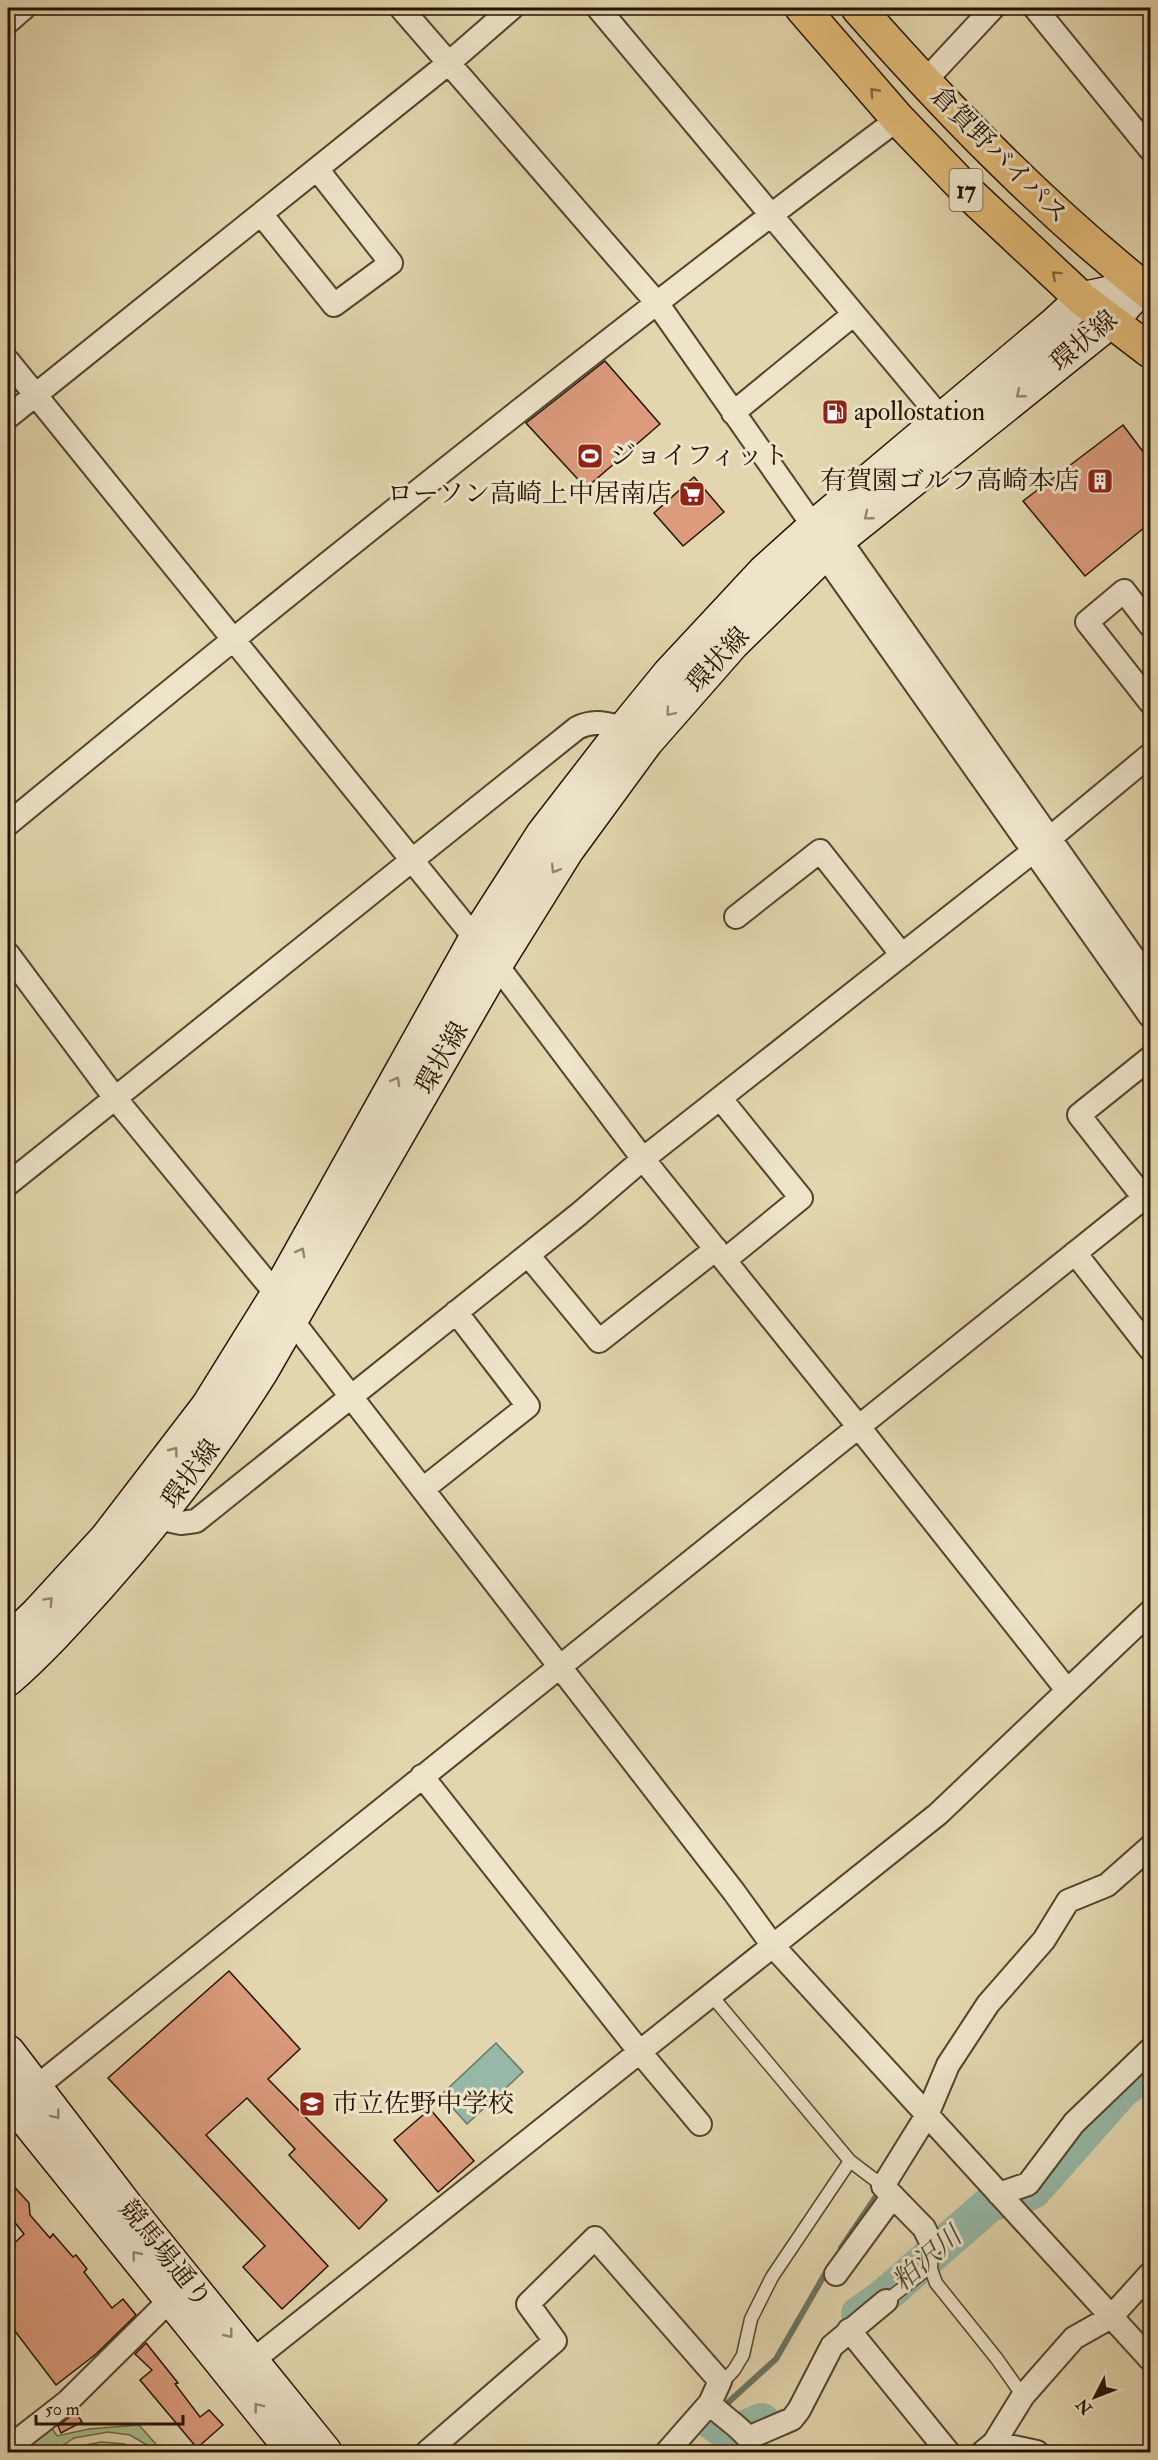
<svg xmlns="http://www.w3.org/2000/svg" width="1158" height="2460" font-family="'IM FELL Double Pica','Noto Serif JP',serif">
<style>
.green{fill:#aebf8f;stroke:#696848;stroke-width:1.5}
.water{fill:#96b9a7;stroke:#687664;stroke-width:1.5}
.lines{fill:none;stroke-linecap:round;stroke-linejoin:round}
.stream{stroke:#687664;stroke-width:6}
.river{stroke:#96b9a7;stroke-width:36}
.building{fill:#db9b7c;stroke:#241200;stroke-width:1.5}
.lane-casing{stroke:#54432c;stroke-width:15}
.street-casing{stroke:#54432c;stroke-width:26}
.secondary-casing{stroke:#241200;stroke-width:36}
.highway-casing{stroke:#241200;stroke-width:36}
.lane{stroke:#ede4ca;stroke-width:12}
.street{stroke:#ede4ca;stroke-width:22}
.secondary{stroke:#ede4ca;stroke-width:33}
.highway{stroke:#e2bb77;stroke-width:33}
.oneway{stroke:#83663c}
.oneway2{stroke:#93866f}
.labels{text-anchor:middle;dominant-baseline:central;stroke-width:6;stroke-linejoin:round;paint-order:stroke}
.shield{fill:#ede4ca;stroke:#60513d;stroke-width:1.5}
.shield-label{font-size:24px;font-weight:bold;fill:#241200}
.street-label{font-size:26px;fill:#241200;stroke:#ede4ca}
.poi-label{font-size:26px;fill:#241200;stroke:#ede4ca;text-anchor:start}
.water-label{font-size:27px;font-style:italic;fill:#4c4c3a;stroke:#ede4ca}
</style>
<rect width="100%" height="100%" fill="#e3d6ae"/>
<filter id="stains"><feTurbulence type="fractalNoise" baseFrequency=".00333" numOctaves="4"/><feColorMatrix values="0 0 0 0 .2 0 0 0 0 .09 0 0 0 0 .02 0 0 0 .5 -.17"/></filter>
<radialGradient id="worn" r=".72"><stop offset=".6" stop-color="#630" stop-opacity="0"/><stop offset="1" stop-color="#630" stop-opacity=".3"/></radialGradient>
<path class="green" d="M 48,2422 L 57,2436 L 89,2429 L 139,2425 L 162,2451 L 169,2452 L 159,2452 L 130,2435 L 108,2432 L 74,2438 L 53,2452 L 9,2452 Z
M 101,2442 L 125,2444 L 141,2452 L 68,2452 L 76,2447 Z"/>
<path class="water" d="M 496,2043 L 523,2072 L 467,2124 L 441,2095 Z"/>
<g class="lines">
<path class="stream" d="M 841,2248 L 879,2192
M 722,2408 L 776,2359 L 829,2267"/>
<path class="river" d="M 859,2314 L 882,2298 L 991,2203 L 1021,2197 L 1033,2191 L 1122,2090 L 1150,2070
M 709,2420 L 730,2434 L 762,2421"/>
</g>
<path class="building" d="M 605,361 L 660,424 L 586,488 L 526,423 Z
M 1123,425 L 1150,461 L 1150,523 L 1085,576 L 1023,501 Z
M 694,477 L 724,512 L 683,546 L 654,513 Z
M 229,1971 L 300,2049 L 268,2079 L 387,2200 L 359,2229 L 289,2155 L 295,2149 L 247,2098 L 206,2135 L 328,2266 L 282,2309 L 243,2267 L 265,2246 L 108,2078 Z
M 430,2109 L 474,2161 L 438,2192 L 394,2140 Z
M 8,2180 L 29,2203 L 30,2215 L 50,2238 L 53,2234 L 73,2257 L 76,2255 L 87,2269 L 84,2272 L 112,2308 L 123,2299 L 136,2315 L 96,2354 L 56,2385 L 8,2322 L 8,2249 L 24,2234 L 8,2214 Z
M 146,2343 L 178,2383 L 175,2384 L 200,2417 L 209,2410 L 223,2425 L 197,2448 L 140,2380 L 152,2370 L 135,2354 Z
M 76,2412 L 82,2422 L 61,2433 L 58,2426 Z"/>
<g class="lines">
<defs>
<path id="lane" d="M 711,1995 L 850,2161 L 883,2186
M 932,2244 L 931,2269 L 936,2283 L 997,2359 L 1023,2396
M 886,2301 L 931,2266
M 719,2386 L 734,2370 L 743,2355 L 751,2319 L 772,2277 L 850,2161"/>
<path id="street" d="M 401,8 L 657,303 L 814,527
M 598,8 L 941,418
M 1035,8 L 1150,149
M 8,22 L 24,8
M 925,81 L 993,8
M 261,214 L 334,305 L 391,263 L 317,169
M 8,361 L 496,964 L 643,1159 L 858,1426 L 1067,1690
M 733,413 L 854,314
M 8,417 L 450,62 L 512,8
M 838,540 L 849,553 L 1150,981
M 823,553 L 1150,1016
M 1150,625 L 1124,591 L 1087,622 L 1150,702
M 8,824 C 300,583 595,346 898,119
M 736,917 L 820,851 L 902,955
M 8,954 L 115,1098 L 277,1295
M 720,1098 L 801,1198 L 725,1260
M 8,1184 L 577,728 C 594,719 607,724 625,728
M 1144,1198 L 1079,1115 L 1150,1058
M 1075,1253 L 1150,1349
M 528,1255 L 599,1341 L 716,1249
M 291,1319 L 734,1892 L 773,1946 L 1150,2359
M 423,1489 L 528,1406 L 456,1312
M 157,1518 L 181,1523 L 196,1521 L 579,1214 L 643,1159 L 1050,838 L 1150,755
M 422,1776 L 639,2051 L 700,2124
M 25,2096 L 1150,1193
M 999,2194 L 1028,2184 L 1074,2123 L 1150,2050
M 932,2244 L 924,2228 L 883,2186 L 927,2115 L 948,2065 L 988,2004 L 1044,1940 L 1068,1901 L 1107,1885 L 1150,1847
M 836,2274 L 893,2196
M 849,2330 L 948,2452
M 242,2369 L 938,1814 L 1150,1612
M 710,2403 C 722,2417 737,2424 748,2438 L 792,2419 L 799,2410 L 832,2346 L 886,2301
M 994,2443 L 1037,2452
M 8,2448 L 67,2402 L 171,2299
M 427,2452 L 555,2341 L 528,2304 L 595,2238 L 720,2381 L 710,2403 L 667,2452
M 983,2452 L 994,2443 L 1023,2396 L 1074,2338 L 1111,2317 L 1150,2274"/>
<path id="secondary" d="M 8,1642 L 38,1613 L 106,1539 L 208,1406 L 277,1295 L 475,940 L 543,834 L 625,728 L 669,674 L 764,572 L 814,527 L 1055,324 L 1082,299 L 1142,286
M 8,1679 C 40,1651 69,1619 98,1587 C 158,1520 213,1448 261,1372 L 496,964 L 567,850 L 646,742 L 732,644 L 838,540 L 1112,320 L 1142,286
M 8,2052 L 126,2206 L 325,2452
M 8,2097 L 294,2452"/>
<path id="highway" d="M 802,8 L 898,119 L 972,196 L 1082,299 L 1150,351
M 858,8 C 948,110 1043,208 1150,293"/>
</defs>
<use href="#lane" class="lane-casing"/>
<use href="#street" class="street-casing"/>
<use href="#secondary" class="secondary-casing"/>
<use href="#highway" class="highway-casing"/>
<use href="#lane" class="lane"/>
<use href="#street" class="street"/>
<use href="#secondary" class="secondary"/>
<use href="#highway" class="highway"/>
</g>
<defs><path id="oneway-chevron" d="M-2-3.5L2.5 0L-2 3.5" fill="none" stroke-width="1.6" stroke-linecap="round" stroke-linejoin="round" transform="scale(1.5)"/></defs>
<g class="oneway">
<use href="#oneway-chevron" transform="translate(874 92) rotate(-132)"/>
<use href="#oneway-chevron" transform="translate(1056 275) rotate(-138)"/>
</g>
<g class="oneway2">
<use href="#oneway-chevron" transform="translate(1020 394) rotate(141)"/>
<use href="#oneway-chevron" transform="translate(868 516) rotate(141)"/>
<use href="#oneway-chevron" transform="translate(670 712) rotate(130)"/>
<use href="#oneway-chevron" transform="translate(555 869) rotate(122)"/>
<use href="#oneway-chevron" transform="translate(396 1081) rotate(-61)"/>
<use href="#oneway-chevron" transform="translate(301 1252) rotate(-61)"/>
<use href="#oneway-chevron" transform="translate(174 1451) rotate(-53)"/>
<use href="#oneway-chevron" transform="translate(49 1601) rotate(-47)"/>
<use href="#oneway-chevron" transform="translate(56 2115) rotate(52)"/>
<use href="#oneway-chevron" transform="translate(136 2255) rotate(-129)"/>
<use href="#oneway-chevron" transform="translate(229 2334) rotate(51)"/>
<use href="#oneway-chevron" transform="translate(258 2407) rotate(-128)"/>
</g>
<defs>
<symbol id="fuel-square" viewBox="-11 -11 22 22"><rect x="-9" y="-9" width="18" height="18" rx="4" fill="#8f2418" stroke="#ede4ca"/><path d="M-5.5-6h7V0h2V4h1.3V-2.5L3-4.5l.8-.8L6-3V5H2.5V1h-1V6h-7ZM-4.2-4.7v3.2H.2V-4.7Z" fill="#fff"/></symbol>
<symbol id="stadium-square" viewBox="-11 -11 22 22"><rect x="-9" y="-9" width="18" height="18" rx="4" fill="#8f2418" stroke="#ede4ca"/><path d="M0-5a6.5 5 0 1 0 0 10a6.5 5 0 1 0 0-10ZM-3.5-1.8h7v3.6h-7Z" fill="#fff"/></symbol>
<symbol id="building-square" viewBox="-11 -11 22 22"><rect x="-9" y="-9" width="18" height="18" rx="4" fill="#8f2418" stroke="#ede4ca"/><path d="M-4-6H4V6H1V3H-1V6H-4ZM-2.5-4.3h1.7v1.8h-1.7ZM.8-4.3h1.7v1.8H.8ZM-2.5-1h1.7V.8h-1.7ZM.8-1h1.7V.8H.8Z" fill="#fff"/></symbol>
<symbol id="supermarket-square" viewBox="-11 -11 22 22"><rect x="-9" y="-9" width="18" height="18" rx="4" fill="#8f2418" stroke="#ede4ca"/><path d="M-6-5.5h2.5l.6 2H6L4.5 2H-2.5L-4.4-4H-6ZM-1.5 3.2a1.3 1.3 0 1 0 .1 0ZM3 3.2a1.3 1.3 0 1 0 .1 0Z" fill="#fff"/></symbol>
<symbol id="school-square" viewBox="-11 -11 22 22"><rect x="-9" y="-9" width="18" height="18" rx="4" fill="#8f2418" stroke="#ede4ca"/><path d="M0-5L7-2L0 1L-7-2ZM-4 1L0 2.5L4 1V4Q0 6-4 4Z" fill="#fff"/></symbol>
</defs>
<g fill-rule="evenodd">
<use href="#fuel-square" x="820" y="397" width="30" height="30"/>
<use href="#stadium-square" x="575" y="441" width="30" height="30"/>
<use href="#building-square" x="1085" y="466" width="30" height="30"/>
<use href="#supermarket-square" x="677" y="479" width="30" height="30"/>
<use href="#school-square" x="297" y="2089" width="30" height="30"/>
</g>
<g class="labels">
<rect class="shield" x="949.5" y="169" width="33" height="42" rx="4.5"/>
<g class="shield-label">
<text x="966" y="190">17</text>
</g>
<g class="street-label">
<text transform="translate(999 155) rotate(45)">倉賀野バイパス</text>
<text transform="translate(1084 341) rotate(-40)">環状線</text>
<text transform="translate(718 660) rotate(-47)">環状線</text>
<text transform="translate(442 1058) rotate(-60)">環状線</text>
<text transform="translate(191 1474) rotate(-53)">環状線</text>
<text transform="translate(165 2254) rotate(51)">競馬場通り</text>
</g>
<g class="poi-label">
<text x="854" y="412">apollostation</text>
<text x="610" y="456">ジョイフィット</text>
<text x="1080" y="481" text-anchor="end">有賀園ゴルフ高崎本店</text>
<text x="672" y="494" text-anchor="end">ローソン高崎上中居南店</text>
<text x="332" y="2104">市立佐野中学校</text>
</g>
<g class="water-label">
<text transform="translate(927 2259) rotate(-41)">粕沢川</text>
</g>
</g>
<rect width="1158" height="2460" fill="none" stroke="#e3d6ae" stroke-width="30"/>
<rect x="9" y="9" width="1140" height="2442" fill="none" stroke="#241200" stroke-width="3"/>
<rect x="15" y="15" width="1128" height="2430" fill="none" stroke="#241200" stroke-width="1.5"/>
<g transform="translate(1095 2397) rotate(228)" stroke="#ede4ca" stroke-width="4.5" paint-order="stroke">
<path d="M0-4.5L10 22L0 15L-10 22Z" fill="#241200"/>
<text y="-9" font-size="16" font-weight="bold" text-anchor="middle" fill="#241200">N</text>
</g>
<path d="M36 2415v9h147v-9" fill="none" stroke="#241200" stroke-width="3"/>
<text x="45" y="2415" font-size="18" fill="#241200" stroke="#ede4ca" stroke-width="4.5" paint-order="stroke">50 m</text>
<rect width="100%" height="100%" filter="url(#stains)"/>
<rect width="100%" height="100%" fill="url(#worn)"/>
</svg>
